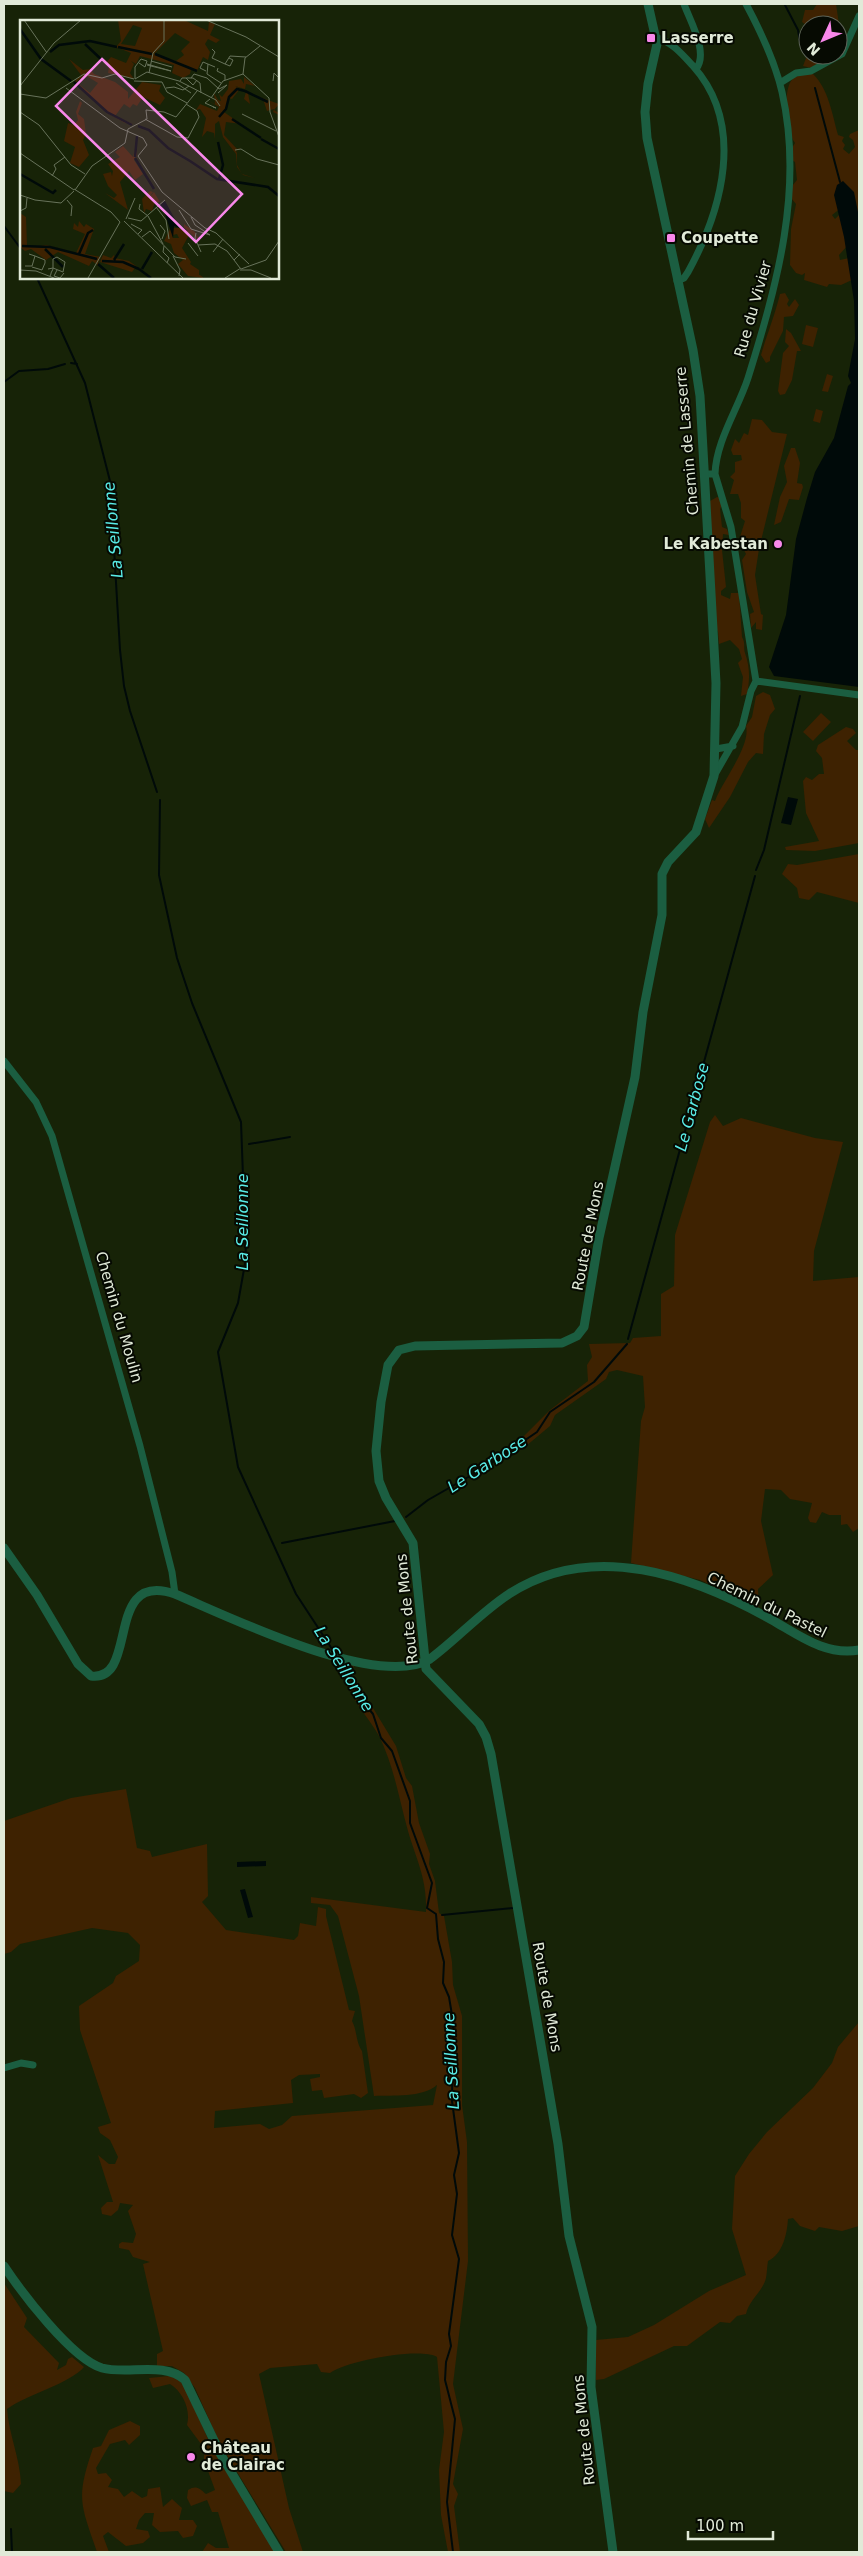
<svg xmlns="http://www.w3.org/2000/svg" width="863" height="2556" font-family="'DejaVu Sans',sans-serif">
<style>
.green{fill:#3e2201}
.water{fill:#000a09}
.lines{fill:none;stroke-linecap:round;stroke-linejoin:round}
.stream{stroke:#000a09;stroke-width:2}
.minor{stroke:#1b5e41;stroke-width:7}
.tertiary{stroke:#1b5e41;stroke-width:9}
.poi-dot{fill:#f888ea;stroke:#060a02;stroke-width:2}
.labels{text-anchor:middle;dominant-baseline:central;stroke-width:4;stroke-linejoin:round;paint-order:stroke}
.poi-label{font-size:15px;font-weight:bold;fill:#e1ead8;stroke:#060a02;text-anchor:start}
.street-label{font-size:15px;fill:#e1ead8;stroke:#060a02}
.water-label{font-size:16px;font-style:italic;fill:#59ece7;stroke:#060a02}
.inset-river{fill:none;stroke:#000a09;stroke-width:2.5}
.inset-road{fill:none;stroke:#68735b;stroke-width:1}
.view{fill:#f888ea;fill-opacity:0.15;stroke:#f888ea;stroke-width:2.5}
.inset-edge{fill:none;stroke:#e1ead8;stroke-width:2.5}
</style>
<rect width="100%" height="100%" fill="#172307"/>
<path class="green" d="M 817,4 L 836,4 L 840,31 L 838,36 L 838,25 L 806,25 L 802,22 L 805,10 L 813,10 Z
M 808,53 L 808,55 L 832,55 C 828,60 818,62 811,68 L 803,66 Z
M 813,74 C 829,90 832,114 838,135 L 844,137 L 842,141 L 845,145 L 843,149 L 849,154 L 855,147 L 853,140 L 849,137 L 850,134 L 859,130 L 859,228 L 841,208 L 832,215 L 835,219 L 841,213 L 849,244 L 839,255 L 840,260 L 849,258 L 852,280 L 841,285 L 829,284 L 827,287 L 804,280 L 805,273 L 802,275 L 796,273 L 790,265 L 791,229 L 796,204 L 791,198 L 792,186 L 797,180 L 795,162 L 792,160 L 792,148 L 795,143 C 786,132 783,93 791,81 C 795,74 805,74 813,74 Z
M 785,293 L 789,300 L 787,304 L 789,307 L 795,299 L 799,305 L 793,316 L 784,317 L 783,331 L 770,357 L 770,361 L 766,363 L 761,355 C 767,334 775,315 780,294 Z
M 806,325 L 818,328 L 813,347 L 802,344 Z
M 786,329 L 791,333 L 801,351 L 797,351 L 792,380 L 785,394 L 780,395 L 778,391 L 783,353 L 789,346 L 785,342 Z
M 827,374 L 833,376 L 828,392 L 822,391 Z
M 816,409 L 823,411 L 820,423 L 813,421 Z
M 752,419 L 762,420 L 772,432 L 787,434 L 759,549 L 755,575 L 761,614 L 763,615 L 762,630 L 756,629 L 756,622 L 751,628 L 750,614 L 754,612 L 747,592 L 742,560 L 746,554 L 739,540 L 745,521 L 741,518 L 741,503 L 738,494 L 730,494 L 734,480 L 730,477 L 735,472 L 735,462 L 742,460 L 741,455 L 733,455 L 731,450 L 735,439 L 739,443 L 744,433 L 748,435 Z
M 791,448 L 795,448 L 800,463 L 797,483 L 802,484 L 803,487 L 799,500 L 789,499 L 781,522 L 774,525 L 780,497 L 787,482 L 784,466 Z
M 717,497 L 721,498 L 722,505 L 720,509 L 722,527 L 727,529 L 729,535 L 723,534 L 722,550 L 726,587 L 721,591 L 721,595 L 730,599 L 731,593 L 739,593 L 742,637 C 746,644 743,647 745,653 C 750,667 750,679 747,694 L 741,696 L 743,677 L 738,663 L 742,659 L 739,649 L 730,640 L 719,644 L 718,632 L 714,624 L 708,512 L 710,501 Z
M 763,692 L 770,695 L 775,709 L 770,715 L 764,734 L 763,754 L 756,753 L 748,762 L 730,797 L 709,828 L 705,819 L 712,800 L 715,801 C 723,780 751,746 746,726 L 752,717 L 756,696 Z
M 821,713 L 831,722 L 813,741 L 803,732 Z
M 846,727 L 853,729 L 856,733 L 847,741 L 856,750 L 859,750 L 859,843 L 815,851 L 786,850 L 785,847 L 819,841 L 806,813 L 803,781 L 806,777 L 812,780 L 819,774 L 824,774 L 822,758 L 816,751 L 818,745 Z
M 859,854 L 859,903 L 817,892 L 809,900 L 799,898 L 797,888 L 782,874 L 788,864 L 797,865 Z
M 715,1115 L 723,1126 L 741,1118 L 815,1138 L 843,1142 L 814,1251 L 813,1281 L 859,1277 L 859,1528 L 853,1532 L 847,1524 L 841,1525 L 841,1515 L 829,1515 L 822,1512 L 816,1523 L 810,1522 L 808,1518 L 812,1503 L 790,1499 L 781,1490 L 765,1489 L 761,1521 L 773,1575 L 758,1589 L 759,1607 L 700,1580 L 631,1563 L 641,1421 L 645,1407 L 643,1376 L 617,1370 L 609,1372 L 606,1379 L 555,1415 L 550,1426 L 526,1446 L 520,1440 L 550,1410 L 588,1381 L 587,1365 L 592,1357 L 589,1344 L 630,1343 L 633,1338 L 661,1336 L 661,1294 L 674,1286 L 675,1235 L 710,1122 Z
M 336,1664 L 354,1664 L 353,1675 L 396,1746 L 406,1778 L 412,1786 L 419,1823 L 430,1854 L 429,1864 L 435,1881 L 439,1913 L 444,1916 L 452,1962 L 453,1985 L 462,2016 L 462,2105 L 467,2142 L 468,2261 L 453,2384 L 463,2429 L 453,2484 L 458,2494 L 454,2506 L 460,2552 L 448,2552 L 441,2515 L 439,2470 L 444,2432 L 437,2357 C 419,2347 347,2361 330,2373 L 321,2372 L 317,2364 L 270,2368 L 259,2374 L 289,2508 L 303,2552 L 286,2552 L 220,2444 L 195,2388 L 184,2373 L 172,2366 L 157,2366 L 157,2354 L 163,2351 L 143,2264 L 150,2262 L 133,2257 L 129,2250 L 119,2248 L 119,2244 L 122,2242 L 133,2243 L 136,2234 L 128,2211 L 133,2205 L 120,2203 L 118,2210 L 111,2216 L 102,2214 L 101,2208 L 107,2202 L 113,2202 L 98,2155 L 109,2164 L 115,2164 L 118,2157 L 110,2140 L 100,2133 L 98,2127 L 111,2123 L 80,2030 L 79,2006 L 113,1983 L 116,1976 L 139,1961 L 140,1945 L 128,1933 L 92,1928 L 20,1944 L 11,1952 L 4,1954 L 4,1821 L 71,1798 L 126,1789 L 137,1848 L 150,1851 L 152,1857 L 207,1844 L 208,1896 L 202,1902 L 226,1930 L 294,1940 L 298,1936 L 300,1923 L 316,1926 L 318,1907 L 326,1909 L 326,1916 L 349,2010 L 355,2011 L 352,2021 C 357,2030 356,2043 362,2051 L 368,2093 L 361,2098 L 354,2094 L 324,2098 L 322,2090 L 312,2091 L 310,2079 L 320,2077 L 320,2074 L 299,2075 L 291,2080 L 293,2103 L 215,2111 L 214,2128 L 260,2124 L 269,2129 L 282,2125 L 292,2116 L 433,2105 L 437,2085 C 422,2098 393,2095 374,2096 L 359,1996 L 338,1916 L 330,1905 L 311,1903 L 311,1897 L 426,1912 C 427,1878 417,1862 408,1831 C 399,1799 394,1766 379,1736 C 372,1723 361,1711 354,1698 C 347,1686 345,1675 336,1664 Z
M 859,2022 L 859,2226 L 842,2231 L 819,2227 L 815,2231 L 800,2226 L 793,2218 L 788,2219 C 787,2234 783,2254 768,2261 C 767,2267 767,2272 766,2278 C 763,2291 749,2300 746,2314 L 737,2316 L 730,2323 L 720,2322 L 687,2346 L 674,2346 L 604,2379 L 596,2380 L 596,2340 L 628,2337 L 654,2325 L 709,2291 L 746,2275 L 732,2229 L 735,2176 L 749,2154 L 767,2132 L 813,2088 L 832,2063 L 838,2047 Z
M 4,2283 L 27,2318 L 24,2327 L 59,2363 L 57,2370 L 66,2365 L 68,2359 L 72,2357 L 84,2367 C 71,2383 26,2395 7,2409 C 9,2435 20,2458 21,2484 L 13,2493 L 4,2491 Z
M 169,2376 L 178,2378 L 185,2387 L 213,2450 L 275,2552 L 202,2552 L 208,2543 L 216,2548 L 229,2548 L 218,2512 L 212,2512 L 207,2500 L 191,2506 L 187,2498 L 188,2490 C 196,2485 199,2488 206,2494 L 215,2490 L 204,2460 L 204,2448 L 187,2425 C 191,2410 183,2392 170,2384 L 153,2388 L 149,2378 Z
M 130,2421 L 140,2426 L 140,2435 L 129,2445 L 125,2440 L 110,2444 L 96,2468 L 98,2474 L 106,2473 L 112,2480 L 108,2487 L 118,2489 L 124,2497 L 132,2491 L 142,2498 L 147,2496 L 148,2489 L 160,2487 L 163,2507 L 172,2499 L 182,2508 L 179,2520 L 193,2520 L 197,2526 L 193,2536 L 183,2538 L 178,2531 L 160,2532 L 152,2525 L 154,2513 L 145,2513 L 139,2520 L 136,2529 L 148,2531 L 150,2537 L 143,2543 L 126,2546 L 108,2532 L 103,2536 L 109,2552 L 97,2552 C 80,2503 76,2498 93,2448 L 101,2446 L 109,2430 Z"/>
<path class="water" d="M 843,181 L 854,192 L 859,217 L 859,687 L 774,676 L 769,667 L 786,615 L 796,539 L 807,498 L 815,472 L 834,438 L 848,386 L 851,383 L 848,376 L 855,339 L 854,301 L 844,237 L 834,195 L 837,185 Z
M 788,797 L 798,799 L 791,825 L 781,823 Z
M 266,1861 L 266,1866 L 237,1867 L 237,1862 Z
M 245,1889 L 253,1917 L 248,1918 L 240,1890 Z"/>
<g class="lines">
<path class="stream" d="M 785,5 L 798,30 L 801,48
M 815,88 L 840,182
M 4,226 L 21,249
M 37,278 L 85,383 L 110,481 L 120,650 L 124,686 L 130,711 L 157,792
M 71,363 L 77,364
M 4,382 L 19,371 L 48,369 L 65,364
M 160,800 L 159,875 L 177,958 L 192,1003 L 241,1122 L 246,1258 L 238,1303 L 218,1352 L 238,1467 L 296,1594 L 334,1652
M 756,870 L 764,850 L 800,696
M 249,1144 L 290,1137
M 628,1339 L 755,876
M 406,1517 L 428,1500 L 484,1468 L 537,1432 L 550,1412 L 594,1382 L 627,1344
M 282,1543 L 395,1521
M 342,1662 L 349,1671 L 359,1697 L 373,1714 L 381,1738 L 392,1751 L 410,1801 L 410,1823 L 432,1883 L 427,1908 L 436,1914 L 438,1939 L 444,1962 L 443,1983 L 449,1997 L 453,2021 L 452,2101 L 459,2153 L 454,2175 L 457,2194 L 452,2235 L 459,2259 L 449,2334 L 451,2346 L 446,2362 L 445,2380 L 455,2419 L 447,2502 L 453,2552
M 442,1915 L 513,1908
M 11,2529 L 12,2552"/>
<path class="minor" d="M 684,4 C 690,21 709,53 696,69
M 657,38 C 671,41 683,55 693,66 C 746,125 722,210 688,272 L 684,278 L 677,281
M 780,83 L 796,73 L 811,71 L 842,54 L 859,16
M 705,474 L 715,474 L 731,527 L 756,681
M 715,474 C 716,441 738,409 748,378 C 777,285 804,189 782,92 C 775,62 760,30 746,4
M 756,681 L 859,695
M 716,749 L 733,746
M 714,776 L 742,727 L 751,691 L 756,681
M 4,1061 L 36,1102 L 52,1136 L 140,1446 L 172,1572 L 175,1594
M 4,2068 L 21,2063 L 33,2065"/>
<path class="tertiary" d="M 4,1548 L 37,1595 L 78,1664 L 91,1676 C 140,1682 103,1569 175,1594 C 230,1617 377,1690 430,1659 C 457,1639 480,1613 509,1594 C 593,1539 693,1576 772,1620 C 800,1636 826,1656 859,1650
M 4,2266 C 22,2293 72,2359 102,2368 C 128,2375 164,2361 185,2380 L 221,2455 L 279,2552
M 613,2552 L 591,2387 L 592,2327 L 569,2236 L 558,2144 L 491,1754 L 486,1737 L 479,1724 L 426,1669 L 413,1543 L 386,1498 L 379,1481 L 376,1451 L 381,1402 L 388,1365 L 399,1350 L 415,1346 L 562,1343 L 577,1336 L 584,1327 L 599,1238 L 635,1077 L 643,1012 L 662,915 L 662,874 L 668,862 L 696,832 L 714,776 L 716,683 L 700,396 L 693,350 L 647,138 L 645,112 L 648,84 L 657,44 L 648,4"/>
</g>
<g class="poi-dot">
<rect x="646" y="33" width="10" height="10" rx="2.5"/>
<rect x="666" y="233" width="10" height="10" rx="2.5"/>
<circle cx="778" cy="544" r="5"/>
<circle cx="191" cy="2457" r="5"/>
</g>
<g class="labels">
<g class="poi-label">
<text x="661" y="38">Lasserre</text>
<text x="681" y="238">Coupette</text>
<text x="768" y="544" text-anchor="end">Le Kabestan</text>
<text x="201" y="2448">Château<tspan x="201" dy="17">de Clairac</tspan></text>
</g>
<g class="street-label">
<text transform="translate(753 309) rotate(-74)">Rue du Vivier</text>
<text transform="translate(687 441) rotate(-95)">Chemin de Lasserre</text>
<text transform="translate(588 1236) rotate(-79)">Route de Mons</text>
<text transform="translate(119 1317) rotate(74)">Chemin du Moulin</text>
<text transform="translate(767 1605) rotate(26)">Chemin du Pastel</text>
<text transform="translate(407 1609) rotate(-96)">Route de Mons</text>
<text transform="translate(547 1997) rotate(80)">Route de Mons</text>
<text transform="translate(584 2430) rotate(-96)">Route de Mons</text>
</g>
<g class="water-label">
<text transform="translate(113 530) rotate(-95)">La Seillonne</text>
<text transform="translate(692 1107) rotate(-75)">Le Garbose</text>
<text transform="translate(242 1222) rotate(-90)">La Seillonne</text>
<text transform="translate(487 1464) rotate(-33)">Le Garbose</text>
<text transform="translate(344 1669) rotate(58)">La Seillonne</text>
<text transform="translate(451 2061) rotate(-93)">La Seillonne</text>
</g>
</g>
<g transform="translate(20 20)">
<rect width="259" height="259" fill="#172307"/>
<path d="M 98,0 L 164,0 L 188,11 L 189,2 L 195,4 L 190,15 L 200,20 L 196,23 L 188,19 L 185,24 L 190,32 L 188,40 L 183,37 L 177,51 L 171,49 L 170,54 L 163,58 L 152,53 L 154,45 L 120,36 L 116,44 L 111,41 L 114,44 L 110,53 L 114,59 L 88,53 L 89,47 L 85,44 L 91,37 L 106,43 L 111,33 L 96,27 L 101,21 ZM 113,5 L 122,8 L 115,26 L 101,24 ZM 155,13 L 170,22 L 161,31 L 164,35 L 156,41 L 134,34 ZM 49,39 L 63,50 L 70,49 L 74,54 L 95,62 L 108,72 L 108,79 L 122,62 L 141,65 L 139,71 L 145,78 L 140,85 L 123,77 L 117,86 L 113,84 L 110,88 L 104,84 L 95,96 L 113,104 L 105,103 L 87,93 L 54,62 L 61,55 ZM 65,55 L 78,63 L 70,73 L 56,62 ZM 224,57 L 235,66 L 226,64 L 225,69 L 215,66 L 225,71 L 219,70 L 212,79 L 209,78 L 204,92 L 221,104 L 206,102 L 204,115 L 217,129 L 221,128 L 216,131 L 217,133 L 217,145 L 222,154 L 235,158 L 223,155 L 217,147 L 216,134 L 203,117 L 199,101 L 195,104 L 195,119 L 194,113 L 187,111 L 182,117 L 186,98 L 180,89 L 176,90 L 180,84 L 197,91 L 199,87 L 189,81 L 195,84 L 194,73 L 198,80 L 201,81 L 199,74 L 202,77 L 208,69 L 209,61 L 221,59 L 224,64 ZM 226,72 L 259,84 L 254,90 L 259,93 L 259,95 L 253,92 L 254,89 L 247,91 L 243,79 L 228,73 L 230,84 L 224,79 ZM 60,81 L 62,83 L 58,94 L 64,99 L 66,114 L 63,120 L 69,135 L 59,147 L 50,143 L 55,127 L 44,121 L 48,103 L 54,105 L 58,100 L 56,92 ZM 103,126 L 113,137 L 116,126 L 117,135 L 114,140 L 123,154 L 115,160 L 109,151 L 100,162 L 108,190 L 85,173 L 94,178 L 97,175 L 88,166 L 83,154 L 91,152 L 92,156 L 93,151 L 88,144 L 100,137 L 95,132 ZM 130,171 L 133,172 L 128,179 L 134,172 L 140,182 L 135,182 L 132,191 L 126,189 L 124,193 L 122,179 ZM 0,193 L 6,197 L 7,225 L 15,227 L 26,225 L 56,233 L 65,214 L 53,209 L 54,203 L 58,207 L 59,201 L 64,207 L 66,204 L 74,209 L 65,234 L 81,237 L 78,243 L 87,252 L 72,241 L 69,246 L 38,232 L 26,240 L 11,229 L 5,231 L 0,227 ZM 164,204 L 175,212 L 179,220 L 170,213 L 162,228 L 171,242 L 170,244 L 179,250 L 179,255 L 180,255 L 184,258 L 168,256 L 158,244 L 163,240 L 154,233 L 151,224 L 144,221 L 151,207 L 153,218 L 159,218 L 157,214 L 153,215 L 153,208 L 164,208 ZM 83,235 L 91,238 L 94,235 L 95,238 L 109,241 L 130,256 L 115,248 L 112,252 L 80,242 Z" fill="#3e2201" fill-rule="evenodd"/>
<path d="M 145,181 L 156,201 L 168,211 L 154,206 L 153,218 L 145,194 L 138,186 Z" fill="#000a09"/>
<path class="inset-river" d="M 0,9 L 21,39 L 51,61M 65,24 L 83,41M 98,27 L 132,34M 30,32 L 39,25 L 70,21 L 97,27M 135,34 L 177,51M 54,62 L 87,92 L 112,105M 225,71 L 248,82M 199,97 L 206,89 L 209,77 L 217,69 L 225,71M 212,99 L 241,118M 118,106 L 129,110 L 148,128 L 170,141M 241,119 L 259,129M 198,122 L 203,145 L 199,159M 115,137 L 117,116M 115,138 L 134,169M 170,141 L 197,159 L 248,167 L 259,176M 0,154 L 33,173 L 36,170M 2,226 L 30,227 L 77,239M 25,229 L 43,247M 59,234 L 68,213 L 73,210M 94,240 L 104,224M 82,241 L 103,242 L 119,249M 78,244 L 94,258M 119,249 L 131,258M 122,249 L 132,232"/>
<path class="inset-road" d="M 4,0 L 27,33M 186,0 L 226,17 L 259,37M 192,29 L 195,32 L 192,38 L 205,44 L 210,36 L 226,37M 131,41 L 152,47M 188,44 L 187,54 L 201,63M 205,44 L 210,46 L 213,40 L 209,38M 127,45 L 151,51 L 127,44M 198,48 L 197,51 L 205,55 L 205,60M 186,51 L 180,48 L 183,42 L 195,47M 129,53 L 133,33 L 144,21 L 144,0M 223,54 L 225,38 L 240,26M 223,54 L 249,78M 166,58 L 173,65 L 177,60M 171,58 L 174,54 L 187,58 L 199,69 L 207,65 L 198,73M 115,59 L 127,52 L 159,61 L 196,80 L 200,86M 115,59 L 115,47 L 121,39 L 127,41 L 125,47 L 119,43M 114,61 L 142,62 L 147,72 L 167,83M 160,61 L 162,58 L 173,58 L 180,63 L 181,73M 253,61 L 254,53 L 259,58M 156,63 L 171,73M 0,66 L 34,23 L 61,0M 46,68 L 100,108 L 123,118 L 127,125 L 118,136 L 142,172 L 185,208 L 196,213 L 229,244M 146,68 L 154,67 L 163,70 L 169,66M 0,74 L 26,78 L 64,54 L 82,58 L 95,54 L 114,59M 191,78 L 203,61 L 223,54M 249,78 L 250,92 L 259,117M 190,79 L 185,83 L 196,88 L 193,87M 0,92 L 19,105 L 51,145 L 65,154M 222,94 L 256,111M 125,99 L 157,117 L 168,118 L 179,97 L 177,91 L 166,84M 108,109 L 127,99 L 126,90 L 144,92 L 156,97 L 177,71M 215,130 L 221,129 L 237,139 L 259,145M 0,133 L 54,170M 32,156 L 36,149 L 34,145 L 45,137M 54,169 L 91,192 L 100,202M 55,170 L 72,146 L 105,123 L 108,109M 0,175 L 15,180 L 41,183 L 54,171M 47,180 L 52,186 L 51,196M 120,184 L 119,189 L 128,196M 136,187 L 146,200 L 149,219M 159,190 L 171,209 L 190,215 L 175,205 L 171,197M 0,191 L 6,188 L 7,178M 128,196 L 143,224M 108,198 L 121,201 L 145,180M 106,199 L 115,178M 104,201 L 163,258M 111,204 L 122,210 L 118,214M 140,205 L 145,211 L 142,219M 176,213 L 175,218 L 181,232M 122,217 L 130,211 L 155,237 L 166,239M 168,223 L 178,236M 178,225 L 195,224 L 207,231 L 214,240M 144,226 L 143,232 L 149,238 L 147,243M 193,232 L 203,219M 220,234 L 214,240 L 220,248M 153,236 L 160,250 L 159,256M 5,246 L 12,246 L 15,236 L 9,234M 12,247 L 22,250 L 25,243 L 25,240 L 15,236M 28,249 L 33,248 L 43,252 L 45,242 L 37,237 L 33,239 L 33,249 L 31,253 L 31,254 L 30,256M 221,249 L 246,240 L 259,221M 0,250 L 16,251M 37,250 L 34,256 L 40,258 L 44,253M 220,250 L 231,250 L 251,258M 16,251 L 34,258M 68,258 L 100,202M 205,258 L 221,248"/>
<path class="view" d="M 82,39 L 222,174 L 176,222 L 36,86 Z"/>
<rect width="259" height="259" class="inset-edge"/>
</g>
<rect width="863" height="2556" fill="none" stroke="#e1ead8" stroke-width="10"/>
<g transform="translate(823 40) rotate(226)"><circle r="24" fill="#060a02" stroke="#5e6458"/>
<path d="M0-4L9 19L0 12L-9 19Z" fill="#f888ea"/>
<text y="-8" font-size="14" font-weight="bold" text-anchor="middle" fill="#e1ead8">N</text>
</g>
<path d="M688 2531v8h85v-8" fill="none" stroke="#e1ead8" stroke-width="2.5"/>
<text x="696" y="2531" font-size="15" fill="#e1ead8" stroke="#060a02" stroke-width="4" paint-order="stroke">100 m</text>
</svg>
